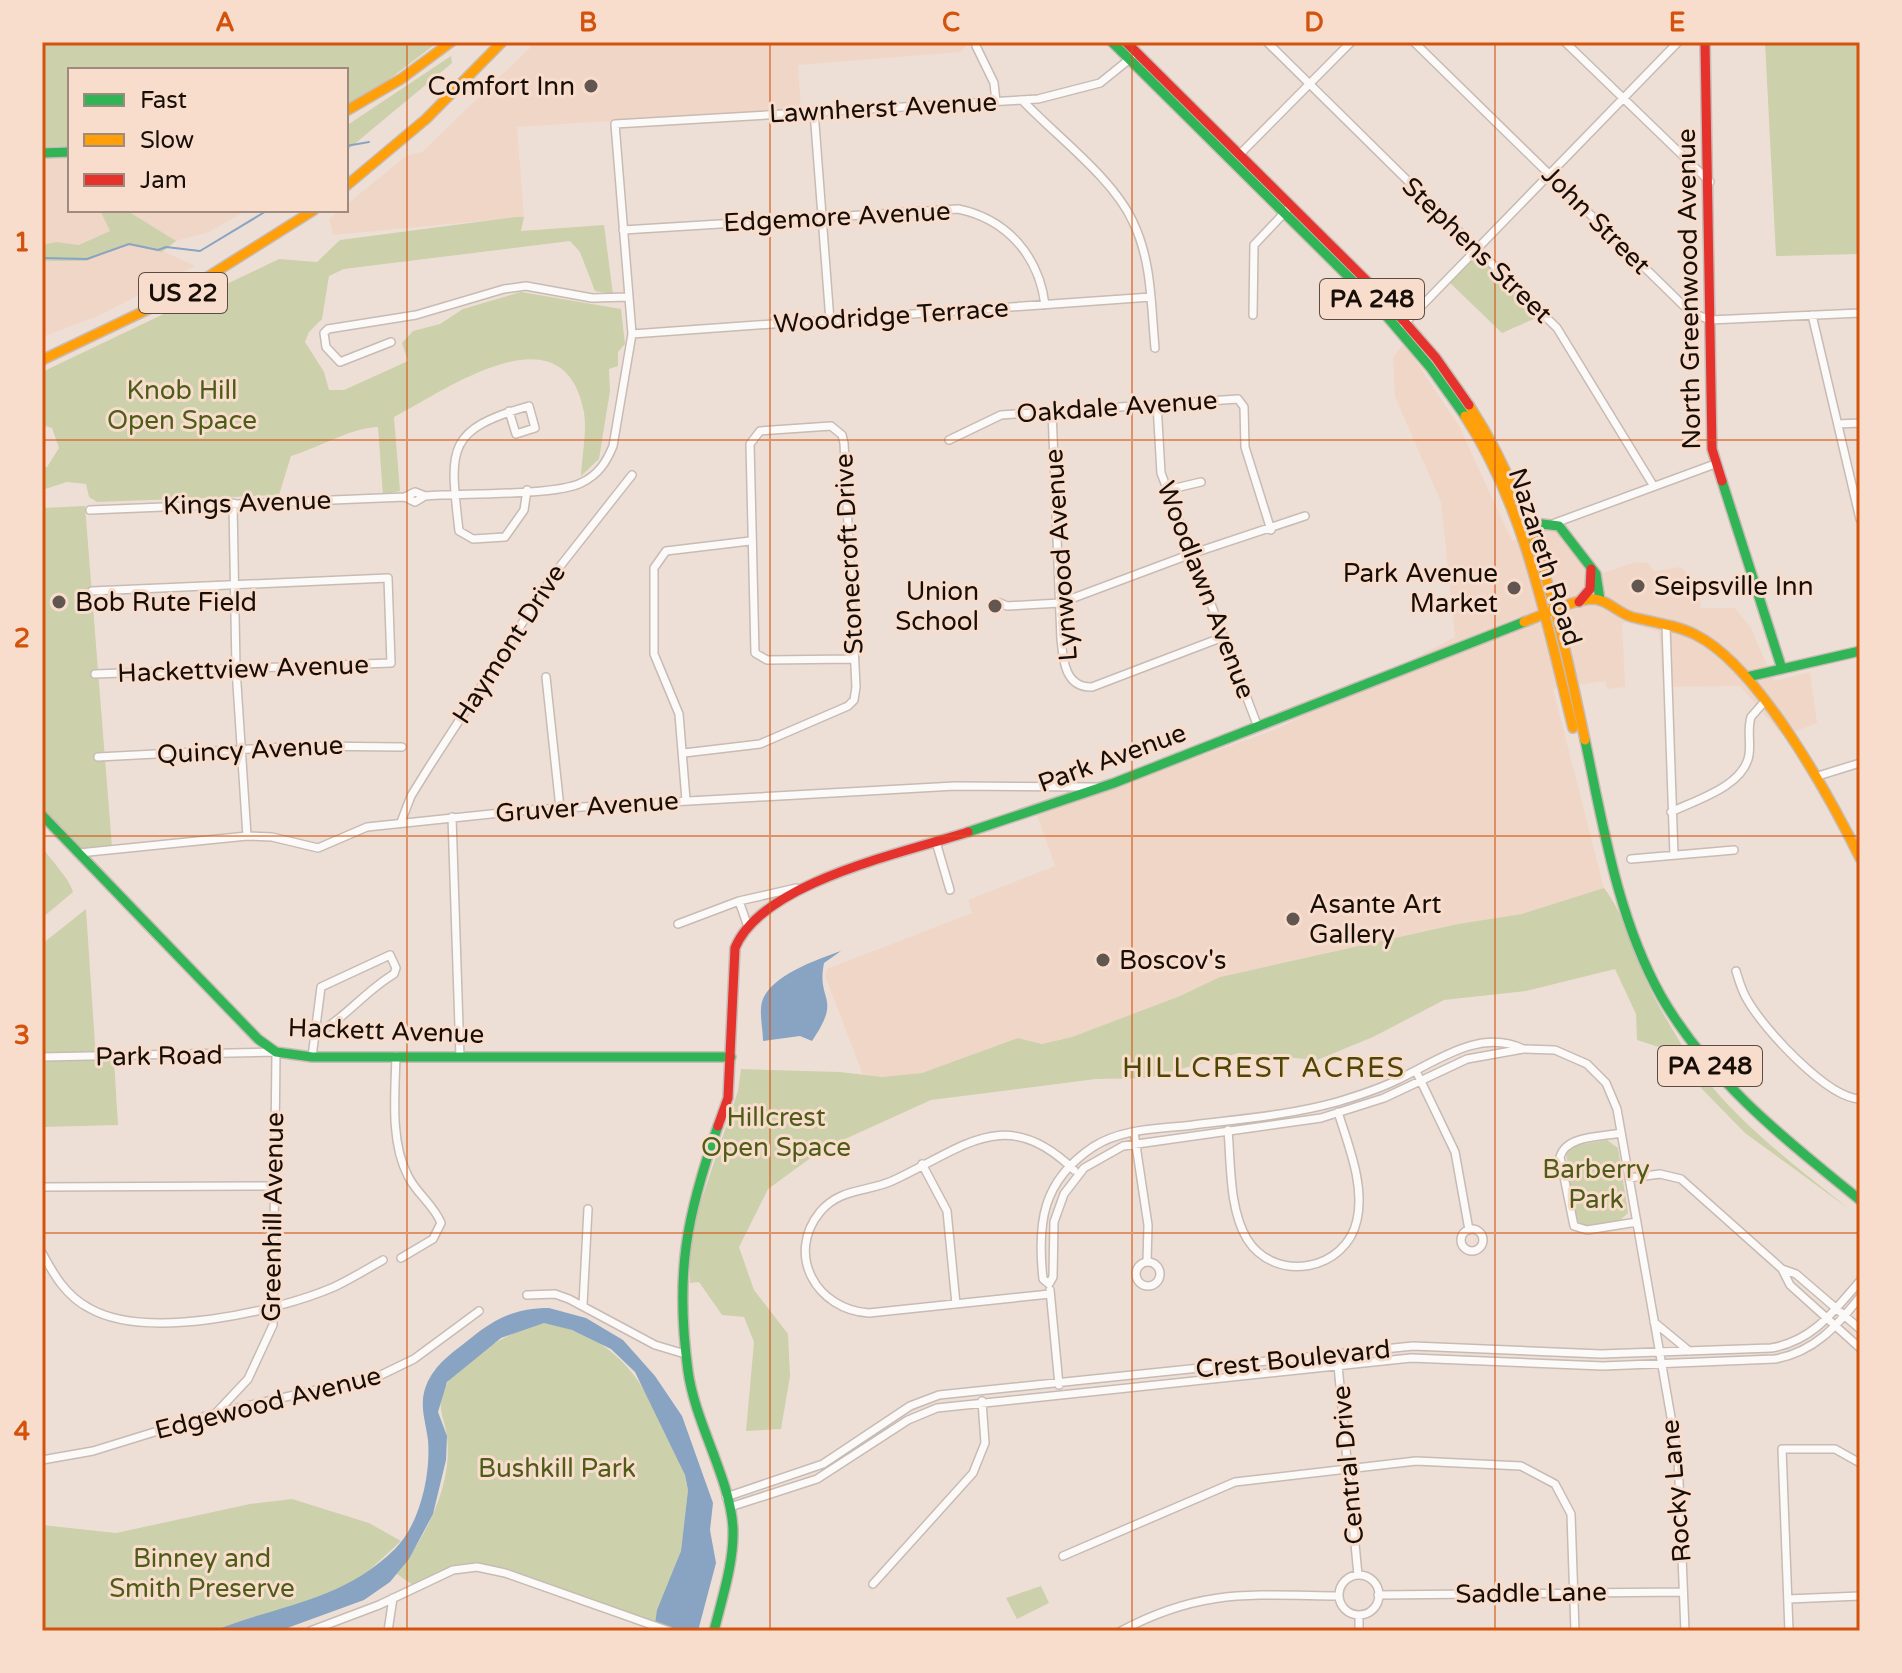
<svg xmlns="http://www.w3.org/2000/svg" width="1902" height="1673" font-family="'Varela Round',sans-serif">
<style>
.built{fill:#f0d6c7}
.green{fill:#ccd0ab}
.water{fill:#88a4c2}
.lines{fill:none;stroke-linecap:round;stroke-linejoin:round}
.stream{stroke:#88a4c2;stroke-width:2}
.street-casing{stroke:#c7bbb4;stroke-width:10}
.fast-casing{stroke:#c7bbb4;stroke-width:12}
.slow-casing{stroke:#c7bbb4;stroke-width:12}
.jam-casing{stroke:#c7bbb4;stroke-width:12}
.street{stroke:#fcfaf9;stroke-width:7}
.fast{stroke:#30b455;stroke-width:9}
.slow{stroke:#ff9f0a;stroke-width:9}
.jam{stroke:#e5322d;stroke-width:9}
.grid{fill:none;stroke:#d3520c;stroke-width:2;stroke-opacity:0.55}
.poi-dot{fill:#625750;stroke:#f8dccc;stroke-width:3}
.labels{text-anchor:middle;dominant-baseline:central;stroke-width:6;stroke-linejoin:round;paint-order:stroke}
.shield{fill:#f8dccc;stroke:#5a4c43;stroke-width:2}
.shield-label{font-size:24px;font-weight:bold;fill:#170e08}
.poi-label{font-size:26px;fill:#170e08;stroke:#f8dccc;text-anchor:start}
.street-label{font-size:26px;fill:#170e08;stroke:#f8dccc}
.park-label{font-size:26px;fill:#4d5d18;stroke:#f8dccc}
.neighbourhood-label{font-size:28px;letter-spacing:2px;fill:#4c4705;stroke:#f8dccc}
.neatline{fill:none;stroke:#d3520c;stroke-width:3}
.grid-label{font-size:26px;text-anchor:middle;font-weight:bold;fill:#d3520c}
</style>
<rect width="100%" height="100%" fill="#eedfd6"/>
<path class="built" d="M 536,42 L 969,42 L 961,52 L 798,65 L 801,109 L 517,127 L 524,217 L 333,235 L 329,219 L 340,210 L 346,210 L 346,205 L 406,156 L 422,152 Z
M 70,157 L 70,210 L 247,210 L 209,232 L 176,241 L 163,251 L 195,266 L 98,316 L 42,337 L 42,158 Z
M 1404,343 L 1459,426 L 1512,541 L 1543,528 L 1557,528 L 1586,572 L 1603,573 L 1636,562 L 1648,563 L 1654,571 L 1681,567 L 1698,585 L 1701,608 L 1735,608 L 1751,628 L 1774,681 L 1810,672 L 1817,723 L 1783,736 L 1740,686 L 1663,687 L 1659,632 L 1626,622 L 1622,624 L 1625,687 L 1607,689 L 1605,681 L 1553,689 L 1604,888 L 1522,914 L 1458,924 L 1220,977 L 1180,996 L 1072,1037 L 1042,1044 L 1018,1038 L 922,1073 L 882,1077 L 863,1075 L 825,976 L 827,969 L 972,913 L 968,900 L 1055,866 L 1037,815 L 1277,729 L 1455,637 L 1441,502 L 1395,397 L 1393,357 Z"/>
<path class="green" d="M 42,42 L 420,45 L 438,42 L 379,87 L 346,106 L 346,70 L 70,70 L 70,146 L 42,147 Z
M 1765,42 L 1860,42 L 1860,254 L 1776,256 Z
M 451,56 L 452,63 L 346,151 L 346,126 Z
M 100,210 L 126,210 L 176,241 L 162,252 L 125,244 L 86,261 L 42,261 L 42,245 L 56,242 L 79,245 L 110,231 Z
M 516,217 L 524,217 L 521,231 L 604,225 L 613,294 L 595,291 L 580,252 L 570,241 L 344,269 L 329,276 L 322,319 L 309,332 L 305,342 L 324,372 L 329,390 L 344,390 L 408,361 L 402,343 L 413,331 L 440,324 L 463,309 L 521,292 L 621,309 L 625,344 L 618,352 L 618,366 L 609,369 L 610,391 L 599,459 L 581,476 C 582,455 588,427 583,408 C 561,307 446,390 394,417 L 400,491 L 383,495 L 378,427 C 353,427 318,448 291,456 L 279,495 L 97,502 L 89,497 L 86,484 L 67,482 L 42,490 L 42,469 L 47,467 L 59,448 L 52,428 L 42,425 L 42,372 L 279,259 L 317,262 L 340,240 Z
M 1476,248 L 1543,315 L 1502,333 L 1446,279 Z
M 85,506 L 112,847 L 79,853 L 42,815 L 42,508 Z
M 42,847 C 52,862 68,876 73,892 L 42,918 Z
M 1604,888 C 1624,914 1632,948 1645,977 C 1653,998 1666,1018 1677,1037 C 1718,1109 1786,1158 1849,1209 L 1745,1133 L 1662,1048 L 1637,1040 L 1636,1014 L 1615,969 L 1526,991 L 1444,1000 L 1373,1037 L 1317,1060 L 1239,1053 L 1148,1078 L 1096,1079 L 931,1100 L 823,1149 L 768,1189 L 739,1247 L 754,1290 L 788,1334 L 790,1376 L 781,1429 L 746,1431 L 754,1342 L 744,1317 L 722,1315 L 699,1282 L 690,1283 L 690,1234 L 738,1091 L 741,1069 L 840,1072 L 882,1077 L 922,1073 L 1018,1038 L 1042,1044 L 1072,1037 L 1180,996 L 1220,977 L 1458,924 L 1522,914 Z
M 86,909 L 96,1060 L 114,1060 L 118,1125 L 42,1127 L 42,944 Z
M 1607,1140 L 1618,1148 L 1628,1213 L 1619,1221 L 1585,1227 L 1574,1218 L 1566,1152 L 1572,1146 Z
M 544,1323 C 632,1338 653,1402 685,1475 L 688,1490 L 681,1551 L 655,1622 L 490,1565 L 459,1565 L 413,1585 L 397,1574 C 425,1537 453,1486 447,1437 C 445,1418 436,1410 444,1390 C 454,1363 516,1327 544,1323 Z
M 292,1499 L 369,1523 L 401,1541 L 363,1576 L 337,1591 L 214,1631 L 42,1631 L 42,1525 L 116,1533 L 250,1504 Z
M 1041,1586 L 1049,1603 L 1017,1619 L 1006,1598 Z"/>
<path class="water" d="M 841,951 L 824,963 C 816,1003 843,995 812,1041 L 800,1036 L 763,1041 C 763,1029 759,1013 762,1002 C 769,976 818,959 841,951 Z
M 549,1308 L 586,1318 L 623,1340 L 655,1376 L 682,1416 L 713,1503 L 710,1530 L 716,1563 L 698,1631 L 654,1631 L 657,1610 L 681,1551 L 688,1490 L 685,1475 L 635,1372 L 611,1349 L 572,1330 L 544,1323 L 501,1338 L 447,1382 L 438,1412 L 447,1436 L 446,1460 L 433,1514 L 409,1559 L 390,1582 L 364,1600 L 279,1631 L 214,1631 C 280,1604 341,1602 395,1549 C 420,1524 431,1474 428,1440 C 425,1417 418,1403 428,1381 C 438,1361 455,1351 471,1338 C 496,1318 516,1308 549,1308 Z"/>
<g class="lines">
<path class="stream" d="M 346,146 L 369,142
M 42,258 L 87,259 L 129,244 L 158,250 L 166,247 L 200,251 L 268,210"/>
<defs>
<path id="street" d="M 1267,42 L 1557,328 L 1653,485
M 1414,42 L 1690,312 L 1710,320 L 1860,313
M 1565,42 L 1710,182
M 976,46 L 994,83 L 996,102
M 1022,100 C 1056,136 1113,178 1133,222 C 1152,261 1151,306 1155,348
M 814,111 L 830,321
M 1240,154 L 1351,42
M 623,230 L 958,209 C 1007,219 1039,256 1045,305
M 1253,315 L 1254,245 L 1287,210
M 1812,315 L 1860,519
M 1404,324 L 1678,42
M 632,334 L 1151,297
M 391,342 L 340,362 L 326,347 L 324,333 L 328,329 L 416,315 L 504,289 L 526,286 L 592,298 L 629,297
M 1157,404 L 1161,473 L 1258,727
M 509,411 L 516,434 L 535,428 L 529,406 C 444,430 450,450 459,531 L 473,539 L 505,537 L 524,510 L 527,490
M 1052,411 L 1061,639 C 1063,660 1065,688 1092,687 L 1223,637
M 1838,424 L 1860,423
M 949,440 L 1001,415 L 1238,399 L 1244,407 L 1245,447 L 1271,530
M 1167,490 L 1201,482
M 405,497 L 415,492 L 425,496 C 460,493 555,496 581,483 C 598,475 606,463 613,446 L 632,334 L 615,124 L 1038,99 L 1100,83 L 1131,58
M 233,503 L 236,669 L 247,836
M 90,510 L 405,497 L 415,502 L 425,496
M 1555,523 L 1715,464
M 92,591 L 388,578 L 391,663 L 95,674
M 998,602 L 1007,606 L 1060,603 L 1191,554 L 1305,516
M 1666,626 L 1674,855
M 546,677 L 560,808
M 684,753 L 760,744 L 848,706 L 854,700 L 856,687 L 844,443 L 842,435 L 831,426 L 760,431 L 750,444 L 755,653 L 767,660 L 854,659
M 98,757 L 306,746 L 402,747
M 1818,776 L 1860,763
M 686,800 L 679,714 L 654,654 L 654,568 L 666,551 L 750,541
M 1671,812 C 1696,800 1744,786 1749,755 C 1751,742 1747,730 1751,717 L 1765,701
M 452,817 L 460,1057
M 401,822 L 411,796 L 429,767 L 554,574 L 632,475
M 936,842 L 950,890
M 79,853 L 247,836 L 272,837 L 318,848 L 367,827 L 529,810 L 955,786 L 1096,787
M 1631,859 L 1734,850
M 739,901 L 747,924
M 678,924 L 739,901 L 796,888
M 1736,971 C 1739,981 1742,992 1748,1001 C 1764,1029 1827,1098 1860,1099
M 1523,1049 C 1480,1028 1437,1061 1399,1079 C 1380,1089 1357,1096 1337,1102 C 1290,1115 1241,1119 1193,1125 C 1160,1129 1122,1128 1093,1147 C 1042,1181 1037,1223 1043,1279 L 1049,1284 L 1053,1277 L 1054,1222 L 1064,1194 L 1084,1168 L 1123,1146 L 1321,1118 L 1384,1098 L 1467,1059 L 1523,1049 L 1555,1050 L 1587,1064 L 1606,1083 L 1617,1109 L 1678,1457 L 1685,1631
M 396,1056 C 395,1094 390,1142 408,1176 C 416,1193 434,1205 441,1223 L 433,1239 L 401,1258
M 42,1057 L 276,1052 L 273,1325 L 248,1379 L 216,1413
M 312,1057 L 321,987 L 390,955 L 396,968 L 394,974 C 365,991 345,1019 314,1035
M 1416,1071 L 1455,1152 L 1469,1230
M 1228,1130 C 1231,1164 1229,1209 1247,1239 C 1275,1284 1346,1271 1357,1220 C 1365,1185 1348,1145 1338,1112
M 1134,1132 L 1148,1225 L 1147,1262
M 1621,1133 C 1602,1137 1566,1135 1560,1157 L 1574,1226 L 1587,1230 L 1637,1222
M 922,1164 L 947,1211 L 956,1304
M 1629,1178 L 1660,1174 L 1681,1179 L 1782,1269 L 1790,1285 L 1860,1348
M 42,1187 L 274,1186
M1461 1240a11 11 0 1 1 22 0a11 11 0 1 1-22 0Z
M 42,1253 C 54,1275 66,1296 89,1308 C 146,1341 276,1312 334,1287 C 351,1279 367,1269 383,1260
M1136 1274a12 12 0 1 1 24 0a12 12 0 1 1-24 0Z
M 1782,1269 L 1796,1274 L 1860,1329
M 1050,1290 L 1059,1385
M 1050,1294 L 869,1313 C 817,1310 785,1255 820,1212 C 840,1188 867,1192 892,1181 C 964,1148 1005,1103 1074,1170
M 527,1295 L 555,1294 L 569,1299 L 655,1345 L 685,1354
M 583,1305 L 588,1209
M 1654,1322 L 1689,1351
M 1337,1355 L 1358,1575
M 42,1460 L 93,1451 L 216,1413 L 381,1375 L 414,1359 L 479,1311
M 726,1497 L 823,1464 L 910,1406 L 939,1395 L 1413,1346 L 1601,1354 L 1771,1348 C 1813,1341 1834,1311 1860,1281
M 730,1507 L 817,1479 L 908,1420 L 937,1408 L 1411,1358 L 1603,1366 L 1775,1359 C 1814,1352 1836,1327 1860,1297
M 1063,1556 L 1235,1482 L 1416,1461 L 1521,1466 L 1555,1484 L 1571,1514 L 1575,1631
M1339 1595a20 20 0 1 1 40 0a20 20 0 1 1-40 0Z
M 873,1584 L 973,1473 L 985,1443 L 982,1401
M 1378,1595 L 1683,1592
M 1788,1599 L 1860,1596
M 1359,1615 L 1359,1631
M 310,1631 L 379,1605 L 453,1570 L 477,1567 L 505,1573 L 669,1631
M 388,1631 L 393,1598
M 1121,1631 C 1202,1588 1251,1595 1339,1596
M 1789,1631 L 1782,1449 L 1835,1449 L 1860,1463"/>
<path id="fast" d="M 1112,42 L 1378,306 L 1430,367 L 1465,416
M 42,153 L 70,152
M 1722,481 L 1782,669
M 1533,540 L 1542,524 L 1559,526 L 1596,574 L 1600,600
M 1747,677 L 1860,651
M 1585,740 C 1603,826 1618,919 1661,996 C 1709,1080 1786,1140 1860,1200
M 42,815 L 258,1039 L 276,1052 L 312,1057 L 731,1057
M 968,832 L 1114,783 L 1524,622
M 714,1631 C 722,1598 734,1563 733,1529 C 731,1480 695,1423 688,1371 C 675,1275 686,1216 718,1126"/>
<path id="slow" d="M 346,111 L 401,79 L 451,42
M 346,186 L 426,119 L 502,42
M 42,360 L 182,293 L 314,210
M 1469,405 C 1535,506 1560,623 1585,740
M 1465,416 C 1526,510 1546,621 1573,728
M 1524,622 C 1544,615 1573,599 1594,599 C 1608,600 1618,613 1632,617 C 1652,622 1677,625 1696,635 C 1758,666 1829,795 1860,858"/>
<path id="jam" d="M 1126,42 L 1381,295 L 1436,358 L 1469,405
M 1705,42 L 1712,449 L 1722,481
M 1579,602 L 1590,589 L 1591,569
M 718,1126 L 728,1098 L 735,948 C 762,882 903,853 968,832"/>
</defs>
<use href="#street" class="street-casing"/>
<use href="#fast" class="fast-casing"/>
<use href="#slow" class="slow-casing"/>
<use href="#jam" class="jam-casing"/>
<use href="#street" class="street"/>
<use href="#fast" class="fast"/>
<use href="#slow" class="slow"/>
<use href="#jam" class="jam"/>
</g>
<path class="grid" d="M 407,42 L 407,1631M 770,42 L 770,1631M 1132,42 L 1132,1631M 1495,42 L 1495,1631M 42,440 L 1860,440M 42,836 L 1860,836M 42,1233 L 1860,1233"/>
<g class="poi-dot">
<circle cx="591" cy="86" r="8"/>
<circle cx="1638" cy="586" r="8"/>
<circle cx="1514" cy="588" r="8"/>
<circle cx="59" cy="602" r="8"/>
<circle cx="995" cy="606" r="8"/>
<circle cx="1293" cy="919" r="8"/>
<circle cx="1103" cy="960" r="8"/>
</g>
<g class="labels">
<g class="shield">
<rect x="139" y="273" width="88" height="40" rx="6"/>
<rect x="1320" y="279" width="104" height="40" rx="6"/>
<rect x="1658" y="1046" width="104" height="40" rx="6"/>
</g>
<g class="shield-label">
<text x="183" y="293">US 22</text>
<text x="1372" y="299">PA 248</text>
<text x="1710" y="1066">PA 248</text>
</g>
<g class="poi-label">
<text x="575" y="86" text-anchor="end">Comfort Inn</text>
<text x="1498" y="573" text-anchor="end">Park Avenue<tspan x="1498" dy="30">Market</tspan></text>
<text x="1654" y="586">Seipsville Inn</text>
<text x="979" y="591" text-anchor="end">Union<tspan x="979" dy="30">School</tspan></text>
<text x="75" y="602">Bob Rute Field</text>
<text x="1309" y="904">Asante Art<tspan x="1309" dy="30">Gallery</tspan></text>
<text x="1119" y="960">Boscov's</text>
</g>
<g class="street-label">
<text transform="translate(883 108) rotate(-3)">Lawnherst Avenue</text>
<text transform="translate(837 217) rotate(-3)">Edgemore Avenue</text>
<text transform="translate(1596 220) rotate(45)">John Street</text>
<text transform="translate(1477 250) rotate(44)">Stephens Street</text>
<text transform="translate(1689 289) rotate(-91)">North Greenwood Avenue</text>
<text transform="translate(891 316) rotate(-4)">Woodridge Terrace</text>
<text transform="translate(1117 407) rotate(-4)">Oakdale Avenue</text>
<text transform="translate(247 503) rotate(-2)">Kings Avenue</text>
<text transform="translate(849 554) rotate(-93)">Stonecroft Drive</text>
<text transform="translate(1061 555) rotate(-94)">Lynwood Avenue</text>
<text transform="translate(1545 557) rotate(72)">Nazareth Road</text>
<text transform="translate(1206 590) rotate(69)">Woodlawn Avenue</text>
<text transform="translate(509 644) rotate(-57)">Haymont Drive</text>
<text transform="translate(243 669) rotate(-2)">Hackettview Avenue</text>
<text transform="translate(250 750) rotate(-3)">Quincy Avenue</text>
<text transform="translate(1112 758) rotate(-20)">Park Avenue</text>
<text transform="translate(587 807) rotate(-4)">Gruver Avenue</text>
<text transform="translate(386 1031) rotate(2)">Hackett Avenue</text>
<text transform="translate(159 1056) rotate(-1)">Park Road</text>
<text transform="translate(273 1217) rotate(-89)">Greenhill Avenue</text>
<text transform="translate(1293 1359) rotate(-6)">Crest Boulevard</text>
<text transform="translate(268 1403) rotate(-14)">Edgewood Avenue</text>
<text transform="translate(1348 1465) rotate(-95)">Central Drive</text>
<text transform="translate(1676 1491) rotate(-95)">Rocky Lane</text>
<text transform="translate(1531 1593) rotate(-1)">Saddle Lane</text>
</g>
<g class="park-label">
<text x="182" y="390">Knob Hill<tspan x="182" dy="30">Open Space</tspan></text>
<text x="776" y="1117">Hillcrest<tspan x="776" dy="30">Open Space</tspan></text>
<text x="1596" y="1169">Barberry<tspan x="1596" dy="30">Park</tspan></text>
<text x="557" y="1468">Bushkill Park</text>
<text x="202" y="1558">Binney and<tspan x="202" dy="30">Smith Preserve</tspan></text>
</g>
<g class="neighbourhood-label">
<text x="1264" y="1068">HILLCREST ACRES</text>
</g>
</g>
<rect width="1902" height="1673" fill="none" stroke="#f8dccc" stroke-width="88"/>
<rect x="68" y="68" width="280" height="144" fill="#f8dccc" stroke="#9e8a7e" stroke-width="2"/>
<rect x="84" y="94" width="40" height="12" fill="#30b455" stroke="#9e8a7e" stroke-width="2"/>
<text x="140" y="108" font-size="24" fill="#170e08">Fast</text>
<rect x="84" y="134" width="40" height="12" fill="#ff9f0a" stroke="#9e8a7e" stroke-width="2"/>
<text x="140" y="148" font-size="24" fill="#170e08">Slow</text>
<rect x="84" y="174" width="40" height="12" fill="#e5322d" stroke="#9e8a7e" stroke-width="2"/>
<text x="140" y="188" font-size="24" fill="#170e08">Jam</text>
<rect x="44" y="44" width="1814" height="1585" class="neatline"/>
<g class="grid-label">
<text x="225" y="31">A</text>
<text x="588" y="31">B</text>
<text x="951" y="31">C</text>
<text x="1314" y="31">D</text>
<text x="1677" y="31">E</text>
<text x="22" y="251">1</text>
<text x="22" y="647">2</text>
<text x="22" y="1044">3</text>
<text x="22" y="1440">4</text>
</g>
</svg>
